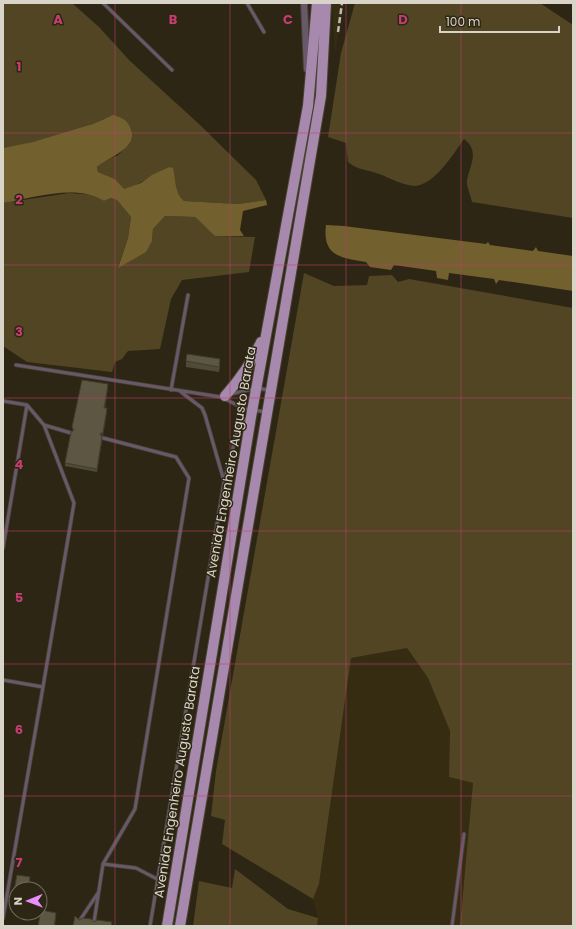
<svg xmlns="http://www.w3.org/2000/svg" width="576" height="929" font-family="Poppins,sans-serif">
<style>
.built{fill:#352c12}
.green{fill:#514524}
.water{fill:#72602e}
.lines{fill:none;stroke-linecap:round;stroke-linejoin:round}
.lane-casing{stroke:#484231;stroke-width:4.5}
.street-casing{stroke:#484231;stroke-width:8}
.primary-casing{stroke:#484231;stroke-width:12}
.lane{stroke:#67586a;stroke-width:3}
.street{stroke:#67586a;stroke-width:6}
.primary{stroke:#a689ac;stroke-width:10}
.rail{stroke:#c0bcaf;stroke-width:2.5;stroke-dasharray:6 3;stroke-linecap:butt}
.wall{fill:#504a39}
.shaded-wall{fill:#413c2e}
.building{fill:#5d5642;stroke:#413c2e}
.grid{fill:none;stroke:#c63e71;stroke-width:1;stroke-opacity:0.55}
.labels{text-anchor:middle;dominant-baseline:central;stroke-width:3;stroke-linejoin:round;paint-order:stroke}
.street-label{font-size:13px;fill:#d8d4c8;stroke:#2d2614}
.grid-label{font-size:13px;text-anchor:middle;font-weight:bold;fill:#c63e71;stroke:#2d2614;stroke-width:3;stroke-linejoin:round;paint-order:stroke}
</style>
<rect width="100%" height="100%" fill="#2d2614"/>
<path class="built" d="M 332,3 L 344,3 L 335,54 Z
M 407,648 L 428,678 L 450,731 L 449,777 L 473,783 L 460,926 L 317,926 L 318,918 L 313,899 L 319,884 L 351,658 Z"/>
<path class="green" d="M 3,3 L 72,3 L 99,27 L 130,61 L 199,124 L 256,180 L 266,200 L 238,204 L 184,201 C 177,194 173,184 174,174 L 169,167 C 154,175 140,184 124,190 L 115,179 L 98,172 L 97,167 L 104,160 L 117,156 L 130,143 L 106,118 C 75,134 37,142 3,148 Z
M 355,3 L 540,3 L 573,25 L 573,218 L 472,202 C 471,196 466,186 467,180 C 470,165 480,151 464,139 C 454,153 434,186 414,186 C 402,185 390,178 379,174 C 367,169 359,171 348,162 L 346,143 L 328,137 L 341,53 Z
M 69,193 L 95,195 L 104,201 L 111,198 L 117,200 L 131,217 L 128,238 L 118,267 L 152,241 L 153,229 L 165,216 L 195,217 L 216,236 L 255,237 L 249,272 L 182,280 L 171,299 L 160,349 L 128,351 L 122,359 L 115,362 L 112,372 L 27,362 L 3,346 L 3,203 Z
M 304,273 L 334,286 L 367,285 L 369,276 L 392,275 L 398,282 L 409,279 L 573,308 L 573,926 L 460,926 L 473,783 L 449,777 L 450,731 L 428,678 L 407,648 L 351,658 L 319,884 L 313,899 L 222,844 L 225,820 L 211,816 L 216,771 Z
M 235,869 L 288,909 L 318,918 L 317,926 L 193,926 L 199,881 L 232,888 Z"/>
<path class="water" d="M 113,115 C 123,118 128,120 131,130 C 138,149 107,157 97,167 L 98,172 L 115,179 L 124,189 L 141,183 L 152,175 L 169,167 L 173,168 C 176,180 174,192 184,201 L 238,204 L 266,200 L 267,205 L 243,211 L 240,230 L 244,236 L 215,236 L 195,217 L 165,216 L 153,229 L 152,241 L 146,252 L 118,268 L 128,238 L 131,217 L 117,200 L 111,198 L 104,201 C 77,183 33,198 3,203 L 3,148 L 33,142 L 93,124 Z
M 326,225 L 344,226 L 486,244 L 488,242 L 490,245 L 533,251 L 536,247 L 538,251 L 573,256 L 573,291 L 499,280 L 496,284 L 494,279 L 449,273 L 448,280 L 437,278 L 436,271 L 394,265 L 391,270 L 370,267 L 366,262 C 341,258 322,256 326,225 Z"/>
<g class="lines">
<defs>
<path id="lane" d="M 103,3 L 172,70
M 247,3 L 264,32
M 16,365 L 221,397 L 245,409 L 266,412
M 171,390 L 188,295
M 181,392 L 202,408 L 205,415 L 224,481
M 231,394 L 257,388 L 268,390
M 3,401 L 27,405
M 3,548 L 27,405 L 44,425 L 71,433
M 3,680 L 43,687 L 3,918
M 43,687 L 74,503 L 44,425
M 103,864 L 136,868 L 157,879
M 80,920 L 98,893
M 94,922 L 103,864 L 135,809 L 189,478 L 176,457 L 103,438
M 150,926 L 224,482 L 239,425 L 242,421 L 248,418
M 452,926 L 464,834"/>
<path id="street" d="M 304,3 L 307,69"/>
<path id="primary" d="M 225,396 C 240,379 252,362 261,342
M 167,926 L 251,417 L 308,106 L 317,3
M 180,926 L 321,96 L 326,3"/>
</defs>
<use href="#lane" class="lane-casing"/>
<use href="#street" class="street-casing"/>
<use href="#primary" class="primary-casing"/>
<use href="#lane" class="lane"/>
<use href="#street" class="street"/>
<use href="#primary" class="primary"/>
<path class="rail" d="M 338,32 L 342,3"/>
</g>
<path class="wall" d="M 186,361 L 220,365 L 219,372 L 186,367 Z
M 108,388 L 105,408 L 107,412 L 103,435 L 102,436 L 102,441 L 97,472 L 65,466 L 65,463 L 73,431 L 72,427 Z
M 17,875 L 30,877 L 30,885 L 29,889 L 16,889 L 16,910 L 12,909 L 12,901 Z"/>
<path class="shaded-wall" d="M 107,408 L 107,412 L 103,435 L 100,438 L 100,434 Z
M 102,437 L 102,441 L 97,472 L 97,469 Z
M 30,877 L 29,889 L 28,889 Z
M 56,913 L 56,920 L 55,926 L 54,926 Z"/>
<path class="building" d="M 187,354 L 220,359 L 219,367 L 186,361 Z
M 82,380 L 108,384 L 104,408 L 107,408 L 103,432 L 100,434 L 102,437 L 97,469 L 65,463 L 71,432 L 74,430 L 72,427 Z
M 17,875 L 30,877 L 28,889 L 16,889 L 16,902 L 12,901 Z
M 41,910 L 56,913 L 54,926 L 38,926 Z
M 75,916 L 79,920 L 83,918 L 91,919 L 94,922 L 97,920 L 112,922 L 111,926 L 73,926 Z"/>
<path class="grid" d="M 115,3 L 115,926M 230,3 L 230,926M 346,3 L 346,926M 461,3 L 461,926M 3,133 L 573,133M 3,265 L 573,265M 3,398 L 573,398M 3,531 L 573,531M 3,664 L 573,664M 3,796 L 573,796"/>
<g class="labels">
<g class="street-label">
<text transform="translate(231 462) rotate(-80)">Avenida Engenheiro Augusto Barata</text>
<text transform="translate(177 782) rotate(-81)">Avenida Engenheiro Augusto Barata</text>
</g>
</g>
<g class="grid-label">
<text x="58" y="24">A</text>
<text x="173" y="24">B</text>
<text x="288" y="24">C</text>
<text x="403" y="24">D</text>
<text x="19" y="71">1</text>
<text x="19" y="204">2</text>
<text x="19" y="336">3</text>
<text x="19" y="469">4</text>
<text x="19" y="602">5</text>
<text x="19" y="734">6</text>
<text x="19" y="867">7</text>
</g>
<rect width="576" height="929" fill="none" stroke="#d8d4c8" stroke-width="8"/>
<g transform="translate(28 901) rotate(269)"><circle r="19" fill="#2d2614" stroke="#716c5c"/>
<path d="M0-3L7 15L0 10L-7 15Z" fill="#ea8dfd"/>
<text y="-6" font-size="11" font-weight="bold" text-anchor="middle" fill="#d8d4c8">N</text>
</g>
<path d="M440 26v6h119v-6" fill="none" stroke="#d8d4c8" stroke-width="2"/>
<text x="446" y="26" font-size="12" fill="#d8d4c8" stroke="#2d2614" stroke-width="3" paint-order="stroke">100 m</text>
</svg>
